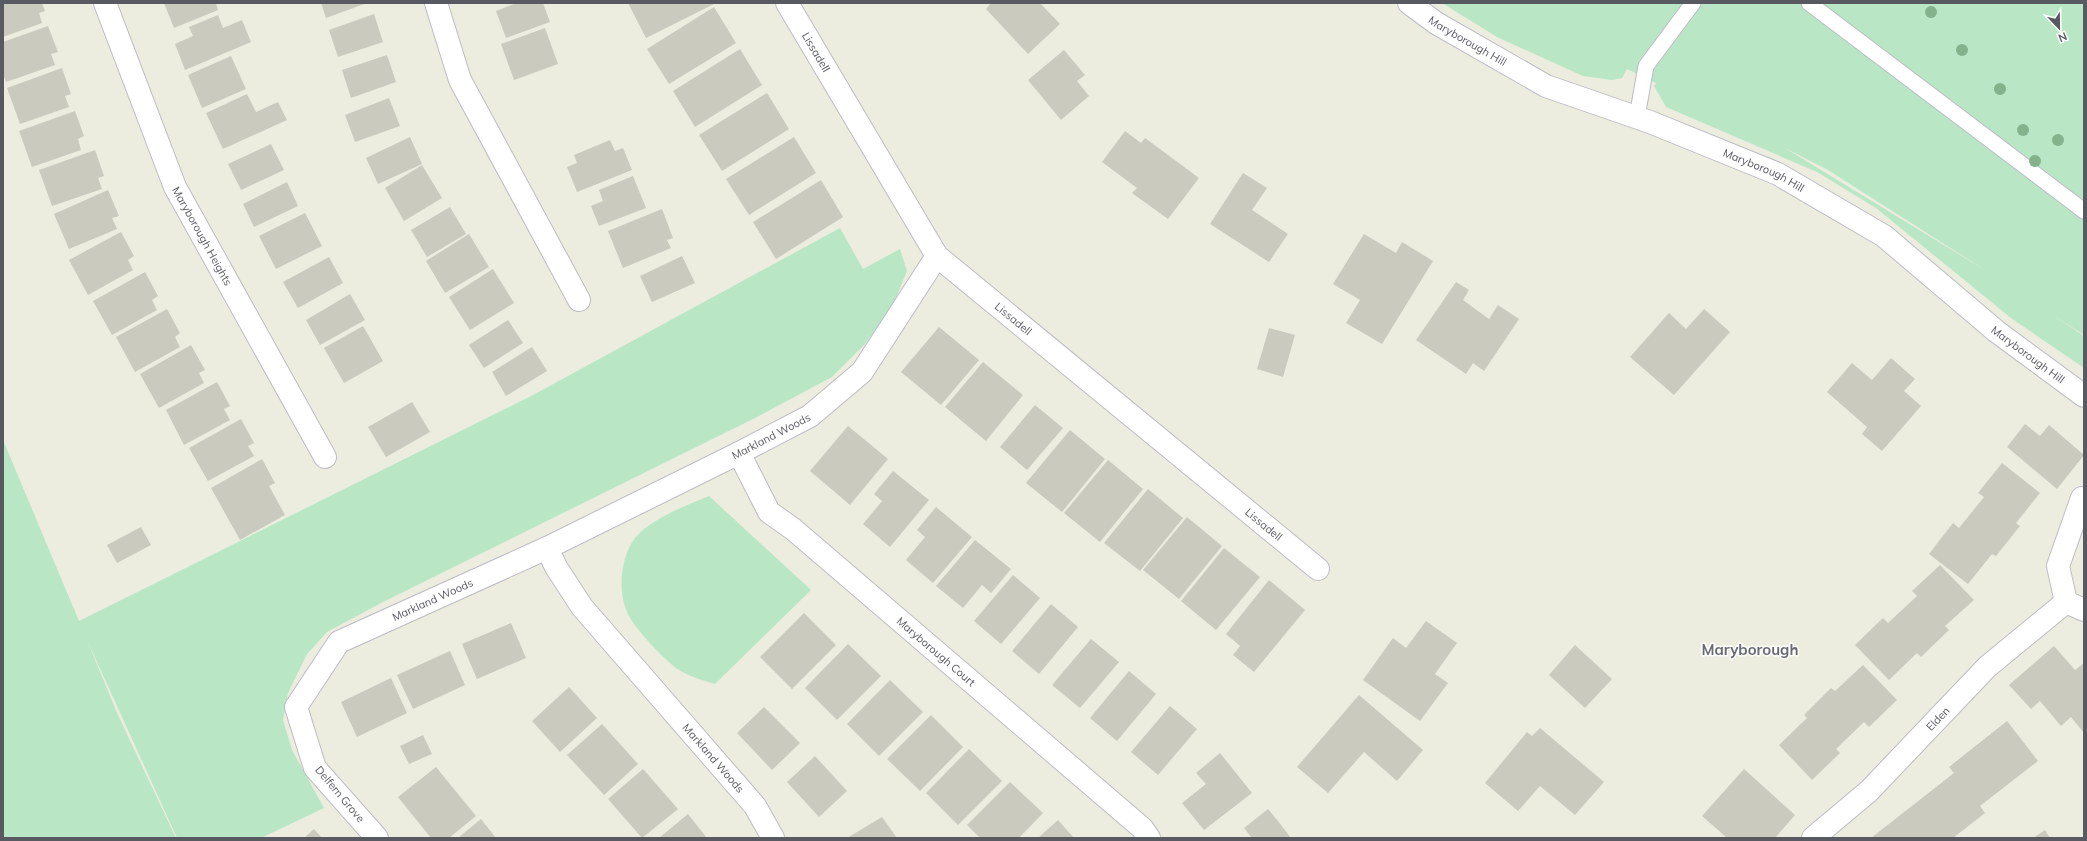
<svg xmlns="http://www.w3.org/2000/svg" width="2087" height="841" font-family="Mulish,sans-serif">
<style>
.green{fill:#b9e7c6;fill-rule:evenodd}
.building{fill:#cacabe}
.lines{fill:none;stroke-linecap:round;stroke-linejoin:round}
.lane-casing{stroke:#bcbcc4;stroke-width:17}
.street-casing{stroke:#bcbcc4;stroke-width:24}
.secondary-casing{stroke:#bcbdc6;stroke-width:24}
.lane{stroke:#fff;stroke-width:15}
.street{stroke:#fff;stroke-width:22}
.secondary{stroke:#fff;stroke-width:22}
.tree{fill:#84b28d}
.labels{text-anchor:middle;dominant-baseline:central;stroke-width:3;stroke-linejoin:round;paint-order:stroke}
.street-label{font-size:11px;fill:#585961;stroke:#fff}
.district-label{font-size:15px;font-weight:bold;fill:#696b73;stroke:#fff}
</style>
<rect width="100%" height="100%" fill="#ececdf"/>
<path class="green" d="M 1442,3 L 2084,3 L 2084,335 L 2051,314 L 2084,336 L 2084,368 L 2011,318 L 1876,208 L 1817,172 L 1666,107 L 1654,86 L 1656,83 L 1627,69 L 1622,78 L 1612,80 L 1583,76 L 1497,37 ZM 1785,148 L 1828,170 L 1988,272 Z
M 840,228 L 863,269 L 900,249 L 907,271 L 893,305 L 865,344 L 832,377 L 755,418 L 383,602 L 327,632 L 307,654 L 288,693 L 283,720 L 292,750 L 324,808 L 261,838 L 177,838 L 87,640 L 118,715 L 176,838 L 3,838 L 3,440 L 79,621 L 533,395 Z
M 709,496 L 811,590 L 715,684 C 702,680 687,676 676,668 C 662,657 638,632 629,616 C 617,594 620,558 635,538 C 652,518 685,506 709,496 Z"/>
<path class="building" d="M 3,3 L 42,3 L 45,11 L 39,13 L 42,23 L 3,37 Z
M 164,3 L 216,3 L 218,10 L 174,28 Z
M 321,3 L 367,3 L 326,18 Z
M 516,3 L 543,3 L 550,22 L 506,38 L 496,11 Z
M 628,3 L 716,3 L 646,38 Z
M 991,3 L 1040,3 L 1060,24 L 1028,54 L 986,9 Z
M 714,7 L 736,43 L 669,84 L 647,49 Z
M 374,14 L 383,42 L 338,57 L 329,30 Z
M 218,15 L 223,28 L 242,20 L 251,42 L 185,70 L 175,44 L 193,36 L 189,27 Z
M 48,26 L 58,52 L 51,54 L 55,65 L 6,82 L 3,74 L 3,42 Z
M 545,28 L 558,64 L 514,80 L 501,44 Z
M 740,49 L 762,85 L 695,127 L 673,91 Z
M 1064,50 L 1085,75 L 1077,81 L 1089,96 L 1061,120 L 1028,80 Z
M 387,55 L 396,82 L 351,98 L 342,70 Z
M 231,56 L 246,89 L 202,108 L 188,75 Z
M 62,68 L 71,94 L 65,96 L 69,107 L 20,124 L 7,88 Z
M 767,93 L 789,129 L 722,171 L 699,135 Z
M 247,94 L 256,112 L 278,102 L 287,120 L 223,149 L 206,113 Z
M 389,98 L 400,126 L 355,142 L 345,115 Z
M 75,111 L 84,136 L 78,139 L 81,150 L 32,167 L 19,131 Z
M 1125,131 L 1141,143 L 1145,138 L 1199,178 L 1168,219 L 1132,193 L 1137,188 L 1102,162 Z
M 410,137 L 422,164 L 378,184 L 366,158 Z
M 794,137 L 816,173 L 749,215 L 726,179 Z
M 610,140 L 615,151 L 623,148 L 632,170 L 577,192 L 567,167 L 577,163 L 574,155 Z
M 271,144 L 284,170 L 241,190 L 228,164 Z
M 95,150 L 104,176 L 98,178 L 102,189 L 52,206 L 39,170 Z
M 422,165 L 442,198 L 404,221 L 385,188 Z
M 1243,173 L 1267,188 L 1252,210 L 1288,234 L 1269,262 L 1210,224 Z
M 633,176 L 646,208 L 599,226 L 591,206 L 603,201 L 599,190 Z
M 821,180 L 843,217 L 776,259 L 753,222 Z
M 287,182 L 298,206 L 254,227 L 243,204 Z
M 108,190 L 119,216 L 112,218 L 117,229 L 69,249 L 54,214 Z
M 450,207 L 466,234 L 427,257 L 411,230 Z
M 662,209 L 673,238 L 667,240 L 671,248 L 623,268 L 608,231 Z
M 305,213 L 322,246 L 276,269 L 259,236 Z
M 121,232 L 134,256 L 128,260 L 133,270 L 88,295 L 69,260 Z
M 469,234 L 489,267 L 445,293 L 426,261 Z
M 1364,234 L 1396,253 L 1402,242 L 1433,261 L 1382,344 L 1346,323 L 1360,300 L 1333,284 Z
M 682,256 L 695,283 L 652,302 L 640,276 Z
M 329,257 L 343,283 L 298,308 L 283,282 Z
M 493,269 L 514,303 L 470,330 L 449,297 Z
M 145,272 L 158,296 L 152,300 L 157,310 L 112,335 L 93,301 Z
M 1456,282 L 1469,290 L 1463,300 L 1489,319 L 1498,305 L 1519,319 L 1484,371 L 1473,363 L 1466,374 L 1416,340 Z
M 350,294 L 365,320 L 320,345 L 306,320 Z
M 167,309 L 180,333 L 175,337 L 180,347 L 135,372 L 116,337 Z
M 1704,309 L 1730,332 L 1674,395 L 1630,357 L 1669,313 L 1686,329 Z
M 508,320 L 523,343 L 484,368 L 469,345 Z
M 363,326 L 383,361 L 344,383 L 324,348 Z
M 939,327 L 979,360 L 941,405 L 901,372 Z
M 1269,328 L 1295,335 L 1283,377 L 1257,369 Z
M 191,345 L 205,370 L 199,373 L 204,383 L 159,408 L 140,374 Z
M 532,347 L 547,371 L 506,396 L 492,372 Z
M 1891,358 L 1915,379 L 1904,391 L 1921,406 L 1882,451 L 1862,434 L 1867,427 L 1827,392 L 1852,363 L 1872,380 Z
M 983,362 L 1023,395 L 986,441 L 945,407 Z
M 217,382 L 230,406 L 224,409 L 230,420 L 184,445 L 166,410 Z
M 412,402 L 430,432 L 386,457 L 368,427 Z
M 1035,405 L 1063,428 L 1027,470 L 1000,447 Z
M 241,419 L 254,443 L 248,446 L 254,456 L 208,481 L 189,448 Z
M 2025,424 L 2040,436 L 2049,425 L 2084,455 L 2057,489 L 2007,447 Z
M 848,426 L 888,459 L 850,505 L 810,471 Z
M 1070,430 L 1105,459 L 1062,512 L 1026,483 Z
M 262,459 L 275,483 L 269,486 L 285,515 L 240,540 L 211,488 Z
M 1108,460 L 1143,489 L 1100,542 L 1064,513 Z
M 2002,463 L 2040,493 L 2016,523 L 2020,526 L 1996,556 L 1992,554 L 1968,584 L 1929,554 L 1953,523 L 1959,528 L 1984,497 L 1978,493 Z
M 893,471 L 929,500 L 890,547 L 863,524 L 882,501 L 874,494 Z
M 1148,489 L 1183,518 L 1140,571 L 1104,543 Z
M 936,507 L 972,537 L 933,583 L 906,560 L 925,537 L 917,530 Z
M 1187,517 L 1222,546 L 1179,599 L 1143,570 Z
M 141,527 L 151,545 L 117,563 L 107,545 Z
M 975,540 L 1011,569 L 991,593 L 982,585 L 963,608 L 936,586 Z
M 1224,548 L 1260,577 L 1216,630 L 1181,601 Z
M 1940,565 L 1974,600 L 1945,626 L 1949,630 L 1921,657 L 1917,653 L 1889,680 L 1855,645 L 1883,618 L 1888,623 L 1917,596 L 1912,591 Z
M 1013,575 L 1040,598 L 1001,644 L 974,621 Z
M 1269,580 L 1305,610 L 1254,672 L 1233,655 L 1240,646 L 1226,634 Z
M 1051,604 L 1078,627 L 1039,674 L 1012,651 Z
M 804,613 L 836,645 L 792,689 L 760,657 Z
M 1426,621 L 1457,643 L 1435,674 L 1448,683 L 1420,721 L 1363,680 L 1393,638 L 1406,648 Z
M 511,623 L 526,658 L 477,679 L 462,644 Z
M 1091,639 L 1119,662 L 1080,708 L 1052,685 Z
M 848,644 L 881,676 L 837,720 L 805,688 Z
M 1575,645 L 1612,679 L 1585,708 L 1549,675 Z
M 2054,646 L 2075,670 L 2084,663 L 2084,733 L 2071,717 L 2061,726 L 2040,701 L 2031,709 L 2009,685 Z
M 450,651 L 465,685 L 413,709 L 397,675 Z
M 1863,665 L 1897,700 L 1869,727 L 1864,722 L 1836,749 L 1840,753 L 1812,780 L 1779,745 L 1807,718 L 1804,715 L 1831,688 L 1835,691 Z
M 1129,671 L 1156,694 L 1117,741 L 1090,718 Z
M 391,678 L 407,713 L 357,737 L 341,702 Z
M 890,680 L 923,712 L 879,756 L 847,724 Z
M 569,687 L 597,718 L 560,752 L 532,721 Z
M 1359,695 L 1423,750 L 1397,781 L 1364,752 L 1328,793 L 1297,767 Z
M 1170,706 L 1197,729 L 1158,775 L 1131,752 Z
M 764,707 L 800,743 L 772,770 L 737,733 Z
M 931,715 L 963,747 L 920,791 L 887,759 Z
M 2007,721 L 2038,761 L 1980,806 L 1985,813 L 1953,838 L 1871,838 L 1954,773 L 1949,767 Z
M 602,724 L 638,764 L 604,795 L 567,755 Z
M 1540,728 L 1604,782 L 1575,815 L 1540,786 L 1518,811 L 1485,783 L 1527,732 L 1532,736 Z
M 423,735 L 432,754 L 409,764 L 400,746 Z
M 969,749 L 1002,781 L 958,825 L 926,793 Z
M 1220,753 L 1252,793 L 1204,830 L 1182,803 L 1206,784 L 1196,773 Z
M 815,756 L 847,791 L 819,817 L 787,782 Z
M 436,767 L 476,816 L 449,838 L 431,838 L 398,797 Z
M 643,769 L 678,809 L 642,838 L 608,799 Z
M 1744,769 L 1795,815 L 1775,838 L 1727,838 L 1702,816 Z
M 1010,782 L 1043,813 L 1019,838 L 980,838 L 967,825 Z
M 1268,809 L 1278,821 L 1291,838 L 1252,838 L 1244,828 Z
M 688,814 L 707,838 L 659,838 Z
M 882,817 L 897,838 L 847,838 Z
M 481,819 L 496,838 L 458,838 Z
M 1058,820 L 1074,838 L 1038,838 Z
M 314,829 L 322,838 L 304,838 Z
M 2045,830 L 2050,838 L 2033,838 Z"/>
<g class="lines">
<defs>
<path id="lane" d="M 1809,3 L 2084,211
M 1637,117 L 1646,66 L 1693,3"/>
<g id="street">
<path id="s1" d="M 105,3 L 175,187 L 325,457"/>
<path d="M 436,3 L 460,80 L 579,300"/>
<path id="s2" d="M 787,3 L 937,256 L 1318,569"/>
<path id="s3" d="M 739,453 L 769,512 L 793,529 L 1142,828 L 1149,838"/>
<path id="s4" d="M 547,548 L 556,567 L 582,607 L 755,806 L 773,838"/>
<path d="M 2066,602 L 2058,566 L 2082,498"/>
<path id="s5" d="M 377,838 L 315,768 L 296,707 L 339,642 L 547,548 L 739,453 L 810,416 L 862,372 L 937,256"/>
<path id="s6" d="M 1813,838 L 1869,791 L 1987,667 L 2066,602 L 2084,610"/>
</g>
<g id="secondary">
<path id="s7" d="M 1409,3 L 1436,23 L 1546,86 L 1650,122 L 1778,174 L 1884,236 L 1996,331 L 2084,396"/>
</g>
</defs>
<use href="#lane" class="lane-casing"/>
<use href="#street" class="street-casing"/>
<use href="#secondary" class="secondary-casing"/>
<use href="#lane" class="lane"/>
<use href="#street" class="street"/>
<use href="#secondary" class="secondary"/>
</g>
<g class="tree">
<circle cx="1931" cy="12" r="6"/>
<circle cx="1962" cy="50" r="6"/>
<circle cx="2000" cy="89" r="6"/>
<circle cx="2023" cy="130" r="6"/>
<circle cx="2058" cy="140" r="6"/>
<circle cx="2035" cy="161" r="6"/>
</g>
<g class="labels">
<g class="street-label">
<text stroke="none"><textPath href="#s7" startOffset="70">Maryborough Hill</textPath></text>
<text stroke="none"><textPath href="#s2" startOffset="57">Lissadell</textPath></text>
<text stroke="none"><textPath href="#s7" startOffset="394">Maryborough Hill</textPath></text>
<text stroke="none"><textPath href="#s1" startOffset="253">Maryborough Heights</textPath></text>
<text stroke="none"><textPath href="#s2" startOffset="393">Lissadell</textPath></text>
<text stroke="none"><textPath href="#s7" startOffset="718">Maryborough Hill</textPath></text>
<text stroke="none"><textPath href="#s5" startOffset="714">Markland Woods</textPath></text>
<text stroke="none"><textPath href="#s2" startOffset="717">Lissadell</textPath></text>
<text stroke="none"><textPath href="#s5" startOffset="338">Markland Woods</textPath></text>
<text stroke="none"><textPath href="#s3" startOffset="284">Maryborough Court</textPath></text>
<text stroke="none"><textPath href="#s6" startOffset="173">Elden</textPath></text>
<text stroke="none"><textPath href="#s4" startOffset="269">Markland Woods</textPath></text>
<text transform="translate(340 794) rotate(50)">Delfern Grove</text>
</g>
<g class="district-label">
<text x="1750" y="649">Maryborough</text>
</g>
</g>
<rect width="2087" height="841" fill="none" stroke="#585961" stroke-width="8"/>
<g transform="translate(2059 28) rotate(158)" stroke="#ffffff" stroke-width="3" paint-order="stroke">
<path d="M0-3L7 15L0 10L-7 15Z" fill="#585961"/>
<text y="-6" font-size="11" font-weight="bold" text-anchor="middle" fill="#585961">N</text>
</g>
</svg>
